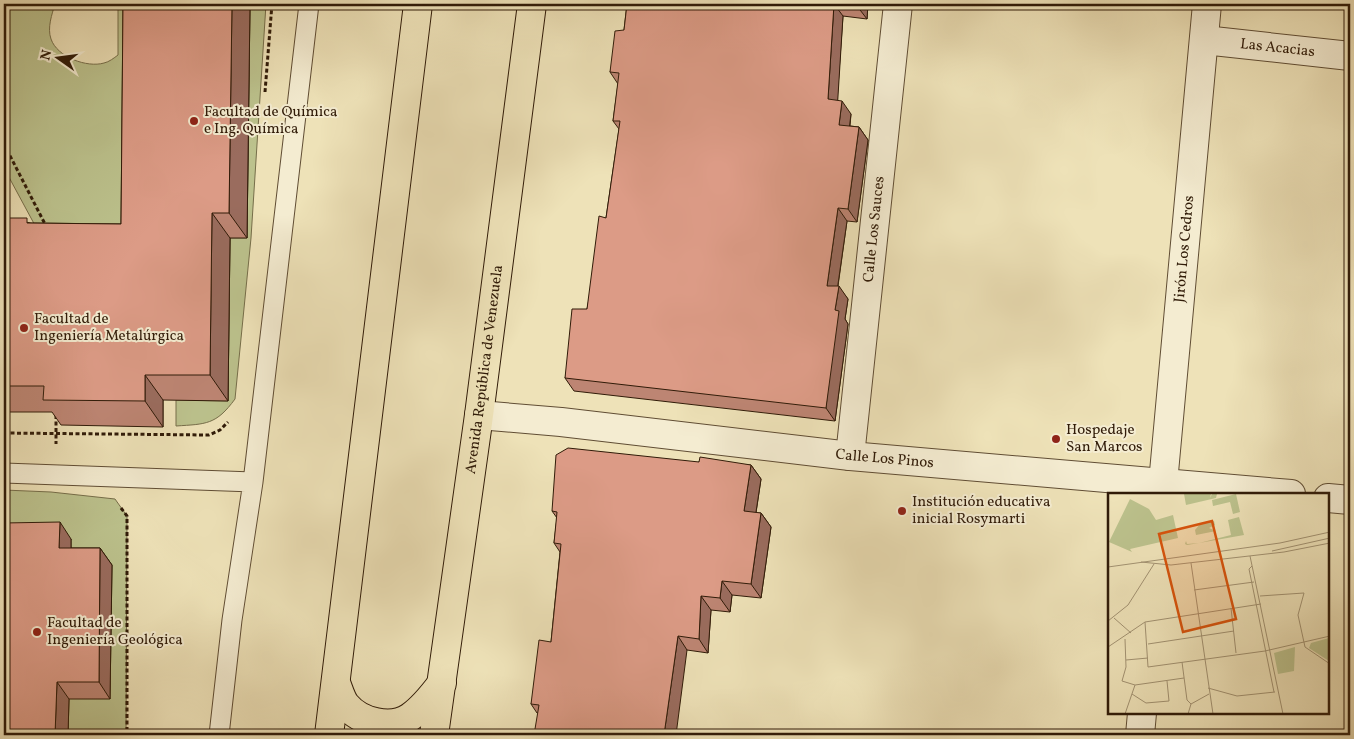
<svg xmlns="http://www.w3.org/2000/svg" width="1354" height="739" font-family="Vollkorn,serif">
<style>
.green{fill:#bcc28d;stroke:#766e4a}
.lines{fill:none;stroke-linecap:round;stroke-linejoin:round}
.lane-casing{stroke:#604d34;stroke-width:21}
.street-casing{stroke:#604d34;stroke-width:30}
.primary-casing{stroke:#301b08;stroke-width:30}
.path{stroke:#301b08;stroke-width:3;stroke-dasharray:4 2.5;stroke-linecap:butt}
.lane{stroke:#f4ecd1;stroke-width:19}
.street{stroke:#f4ecd1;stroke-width:28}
.primary{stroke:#eee2b8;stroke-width:28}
.wall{fill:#bd8573;stroke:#301b08}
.shaded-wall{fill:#9a6c5e;stroke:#301b08}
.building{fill:#dc9b86;stroke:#301b08}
.poi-dot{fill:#8f2418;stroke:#f4ecd1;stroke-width:2}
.labels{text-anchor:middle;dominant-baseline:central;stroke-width:4;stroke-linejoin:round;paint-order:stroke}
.street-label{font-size:15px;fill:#301b08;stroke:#f4ecd1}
.poi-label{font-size:15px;fill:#301b08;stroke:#f4ecd1;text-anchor:start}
.inset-road{fill:none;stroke:#a29272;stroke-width:1}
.view{fill:#d6530c;fill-opacity:0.15;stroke:#d6530c;stroke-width:2.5}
.inset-edge{fill:none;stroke:#301b08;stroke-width:2.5}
</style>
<rect width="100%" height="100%" fill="#eee2b8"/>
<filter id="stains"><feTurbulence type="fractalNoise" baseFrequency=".004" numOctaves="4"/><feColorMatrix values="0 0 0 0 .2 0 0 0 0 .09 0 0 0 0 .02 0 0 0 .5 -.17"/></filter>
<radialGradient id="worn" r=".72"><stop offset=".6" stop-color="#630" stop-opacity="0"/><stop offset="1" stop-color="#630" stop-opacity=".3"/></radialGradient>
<path class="green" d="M 7,4 L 55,4 C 52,14 47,28 51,39 C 57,57 87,68 104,63 C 109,62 114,58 118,55 L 118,4 L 141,4 L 138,249 L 38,231 L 4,168 L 7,137 Z
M 250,4 L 266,4 L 251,238 L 235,399 C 216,425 206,424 176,426 L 176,400 L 228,401 L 230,238 L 247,238 Z
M 4,490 L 51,492 L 115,499 L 127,516 L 126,735 L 4,735 Z"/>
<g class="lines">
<defs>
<path id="lane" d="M 4,473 L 253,482
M 219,735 L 232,620 L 253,482 L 309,4"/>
<g id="street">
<path id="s1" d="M 1204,40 L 1350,56"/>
<path id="s2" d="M 479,415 L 561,422 L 850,456 L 1291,494"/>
<path id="s3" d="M 850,456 L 898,4"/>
<path id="s4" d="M 1162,494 L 1207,4"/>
<path d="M 1328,498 L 1350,500"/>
<path d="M 1140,735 L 1142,713"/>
</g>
<g id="primary">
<path d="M 336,683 C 339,690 341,699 346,705 C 360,722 391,730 410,717 C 423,708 433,695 442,683"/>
<path d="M 329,735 L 418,4"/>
<path id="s5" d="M 434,735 L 479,415 L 532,4"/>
</g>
</defs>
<use href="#lane" class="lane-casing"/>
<use href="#street" class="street-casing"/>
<use href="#primary" class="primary-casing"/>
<path class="path" d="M 4,24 L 4,4
M 265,92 L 272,4
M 4,144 L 46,226
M 56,415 L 56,444
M 4,433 L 209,435 L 220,430 L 228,422
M 121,508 L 127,516 L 127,735"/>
<use href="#lane" class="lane"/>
<use href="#street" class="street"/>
<use href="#primary" class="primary"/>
</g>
<path class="wall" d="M 123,4 L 250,4 L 247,238 L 230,238 L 228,401 L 163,400 L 163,427 L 61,425 L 52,412 L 4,412 L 4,218 L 31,223 L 121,224 Z
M 627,4 L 868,4 L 867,19 L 843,16 L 837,101 L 851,114 L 850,126 L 859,127 L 868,140 L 857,222 L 847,221 L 838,286 L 848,299 L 845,319 L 848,324 L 835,421 L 574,391 L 565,378 L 587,309 L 606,218 L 619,129 L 613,121 L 618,84 L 610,72 L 624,30 Z
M 699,462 L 751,465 L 761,479 L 756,513 L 761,513 L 771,527 L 761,598 L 732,595 L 730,612 L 711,610 L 708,653 L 687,650 L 537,713 L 531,704 L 551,642 L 560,552 L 554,543 L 557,518 L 552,511 Z
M 71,539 L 71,548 L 100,548 L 112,565 L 110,699 L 69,699 L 68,735 L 4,735 Z"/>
<path class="shaded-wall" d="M 232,4 L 250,4 L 247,238 L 229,213 Z
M 834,4 L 843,16 L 837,112 L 828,99 Z
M 858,4 L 868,4 L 867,19 L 857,6 Z
M 842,101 L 851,114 L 848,138 L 839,125 Z
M 859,127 L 868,140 L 857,222 L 848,209 Z
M 838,208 L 847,221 L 836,298 L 827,286 Z
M 212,213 L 230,238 L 228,401 L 210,375 Z
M 839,286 L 848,299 L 845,319 L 848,324 L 835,421 L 826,408 L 835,310 Z
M 145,375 L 163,400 L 163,427 L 145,401 Z
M 751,465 L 761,479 L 754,525 L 744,511 Z
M 761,513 L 771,527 L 761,598 L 751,584 Z
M 60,522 L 71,539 L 71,565 L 59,548 Z
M 100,548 L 112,565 L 110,699 L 99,682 Z
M 722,581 L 732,595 L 730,612 L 720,598 Z
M 701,596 L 711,610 L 708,653 L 699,639 Z
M 678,636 L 687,650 L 676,735 L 664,735 Z
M 57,682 L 69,699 L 68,735 L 55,735 Z"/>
<path class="building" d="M 123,4 L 232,4 L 229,213 L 212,213 L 210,375 L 145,375 L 145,401 L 43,400 L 44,386 L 4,386 L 4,218 L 27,218 L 27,223 L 121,224 Z
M 627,4 L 834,4 L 828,99 L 842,101 L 839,125 L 859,127 L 848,209 L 838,208 L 827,286 L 839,286 L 835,310 L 839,311 L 826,408 L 565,378 L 572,309 L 587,309 L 599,216 L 606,218 L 620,121 L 613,121 L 619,73 L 610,72 L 615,31 L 624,30 Z
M 840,4 L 858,4 L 857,6 Z
M 568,448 L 699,462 L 700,457 L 751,465 L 744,511 L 761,513 L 751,584 L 722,581 L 720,598 L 701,596 L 699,639 L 678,636 L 664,735 L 534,735 L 539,705 L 531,704 L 539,640 L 551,642 L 561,544 L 554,543 L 557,512 L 552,511 L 556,455 Z
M 60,522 L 59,548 L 100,548 L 99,682 L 57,682 L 55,735 L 4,735 L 4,523 Z"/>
<g class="poi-dot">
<circle cx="194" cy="121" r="5"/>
<circle cx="24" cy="328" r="5"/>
<circle cx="1056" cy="439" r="5"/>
<circle cx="902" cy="511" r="5"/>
<circle cx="37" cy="632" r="5"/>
</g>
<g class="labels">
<g class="street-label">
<text stroke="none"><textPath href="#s1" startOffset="74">Las Acacias</textPath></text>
<text stroke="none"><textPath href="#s3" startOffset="228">Calle Los Sauces</textPath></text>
<text stroke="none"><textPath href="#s4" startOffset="246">Jirón Los Cedros</textPath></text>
<text stroke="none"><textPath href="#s5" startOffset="369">Avenida República de Venezuela</textPath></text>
<text stroke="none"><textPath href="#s2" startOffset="408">Calle Los Pinos</textPath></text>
</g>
<g class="poi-label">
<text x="204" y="112">Facultad de Química<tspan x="204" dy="17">e Ing. Química</tspan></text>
<text x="34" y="319">Facultad de<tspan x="34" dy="17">Ingeniería Metalúrgica</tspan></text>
<text x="1066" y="430">Hospedaje<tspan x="1066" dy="17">San Marcos</tspan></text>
<text x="912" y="502">Institución educativa<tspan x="912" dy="17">inicial Rosymarti</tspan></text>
<text x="47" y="623">Facultad de<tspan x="47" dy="17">Ingeniería Geológica</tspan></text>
</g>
</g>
<g transform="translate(1108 493)">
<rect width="221" height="221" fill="#eee2b8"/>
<path d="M 76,1 L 103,1 L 102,5 L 104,1 L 109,1 L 108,5 L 78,12 ZM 128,1 L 132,19 L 125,21 L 122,9 L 105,13 L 104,7 ZM 22,6 L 41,16 L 48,27 L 65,22 L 70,45 L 22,56 L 24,59 L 1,49 ZM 131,24 L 136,42 L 91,50 L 79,52 L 77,51 L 78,48 L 79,51 L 91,50 L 123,42 L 120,27 ZM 106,28 L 107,32 L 101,35 L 108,38 L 88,42 L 87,37 L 92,31 ZM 221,145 L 221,168 L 201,155 L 203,150 ZM 187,154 L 186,178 L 170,181 L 166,160 Z" fill="#bcc28d"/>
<path class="inset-road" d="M 164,58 L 222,45M 142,63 L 175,221M 33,69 L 63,72 L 176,59 L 222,50M 83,70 L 105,221M 144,73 L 141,76 L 166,199M 0,74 L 172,50 L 222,39M 86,97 L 146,89M 152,103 L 196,100 L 190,122 L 197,154 L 222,171M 123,115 L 128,160M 6,125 L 23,140M 0,128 L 20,112 L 46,71M 37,129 L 40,174 L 157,158 L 222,143M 17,146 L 18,174 L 14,188 L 27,192 L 76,185M 40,151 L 126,138M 0,154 L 37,129 L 153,111M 18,167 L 40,165M 74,169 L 79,207 L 83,211M 100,195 L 129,203 L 167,199M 24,201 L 38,210 L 61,208 L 59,188M 17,221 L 27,192M 80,221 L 83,211 L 101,201"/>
<path class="view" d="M 104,28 L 128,126 L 75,139 L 51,41 Z"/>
<rect width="221" height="221" class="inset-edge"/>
</g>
<rect width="1354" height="739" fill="none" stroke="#eee2b8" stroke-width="20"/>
<rect x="5" y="5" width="1344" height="729" fill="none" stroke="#301b08" stroke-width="2.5"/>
<rect x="10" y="10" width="1334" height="719" fill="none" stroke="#301b08"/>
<g transform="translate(58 58) rotate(284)" stroke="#f4ecd1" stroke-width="4" paint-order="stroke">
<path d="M0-4L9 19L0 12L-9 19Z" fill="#301b08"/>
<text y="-8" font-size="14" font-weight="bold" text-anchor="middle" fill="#301b08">N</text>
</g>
<rect width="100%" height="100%" filter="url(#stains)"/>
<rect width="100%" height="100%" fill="url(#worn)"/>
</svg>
